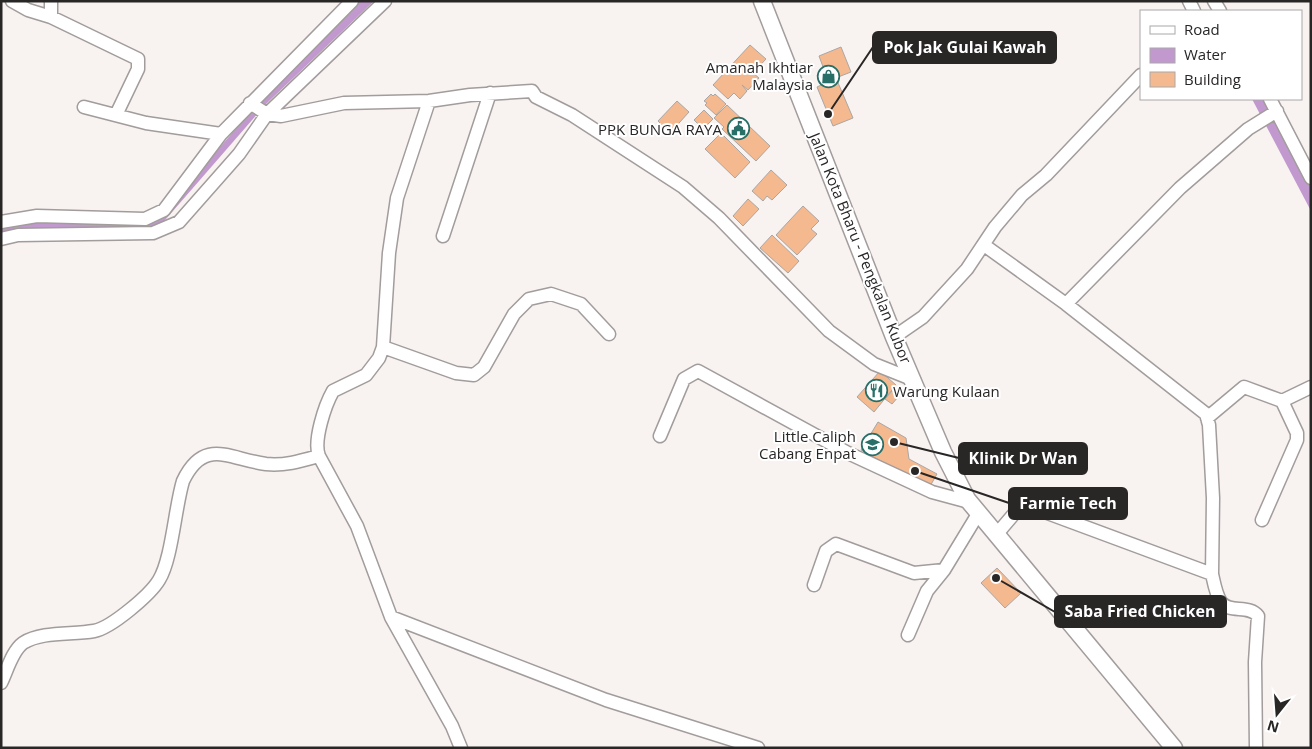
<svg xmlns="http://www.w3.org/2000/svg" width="1312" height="749" font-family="'Open Sans',sans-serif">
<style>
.water{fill:#c299cf}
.building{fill:#f5b990;stroke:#aaa6a3}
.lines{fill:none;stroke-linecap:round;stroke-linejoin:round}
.minor-casing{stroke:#a29c9c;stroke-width:15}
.major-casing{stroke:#a29c9c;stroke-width:19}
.minor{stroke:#fff;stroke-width:12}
.major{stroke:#fff;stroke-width:16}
.labels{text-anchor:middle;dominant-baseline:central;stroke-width:4;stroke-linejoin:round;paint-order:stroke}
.poi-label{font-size:15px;fill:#292626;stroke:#fff;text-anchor:end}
.street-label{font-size:15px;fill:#292626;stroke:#fff}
.leader{fill:none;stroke:#292626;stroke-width:2}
.callout-dot{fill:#292626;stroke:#fff;stroke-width:2}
.callout{fill:#292626;stroke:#292626;stroke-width:2}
.callout-label{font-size:16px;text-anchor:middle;font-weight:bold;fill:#fff}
</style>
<rect width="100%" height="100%" fill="#f8f2f1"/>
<path class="water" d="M 360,1 L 374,1 L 266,104 L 159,227 L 1,233 L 1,225 L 15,222 L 152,221 C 190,184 222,144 257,104 C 289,68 324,34 360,1 Z
M 1252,99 L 1263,99 L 1311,188 L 1311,211 Z"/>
<path class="building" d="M 750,45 L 766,59 L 753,73 L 759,78 L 748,90 L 742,85 L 747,91 L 740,99 L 734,93 L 728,99 L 713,85 Z
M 841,47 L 851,72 L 820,84 L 817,75 L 825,72 L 819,56 Z
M 836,78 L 853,118 L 833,126 L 817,87 Z
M 711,94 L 713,96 L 715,94 L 726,104 L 716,115 L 705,105 L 707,103 L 704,101 Z
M 677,101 L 689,112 L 670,133 L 658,121 Z
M 727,105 L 770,146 L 756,161 L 722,129 L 724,127 L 714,118 Z
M 704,110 L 713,119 L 703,129 L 694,120 Z
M 721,133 L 750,162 L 735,178 L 705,149 Z
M 771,170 L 787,185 L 772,200 L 767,196 L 763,201 L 752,191 Z
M 748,199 L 759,209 L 743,226 L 733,216 Z
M 803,206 L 819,221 L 811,229 L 817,234 L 797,255 L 776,235 Z
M 772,235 L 799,261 L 788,273 L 760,248 Z
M 880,371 L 896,385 L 874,412 L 857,397 Z
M 892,391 L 899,396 L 892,404 L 885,399 Z
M 878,422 L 906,438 L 909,459 L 937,474 L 929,488 L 861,450 Z
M 997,568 L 1021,593 L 1005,608 L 981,583 Z"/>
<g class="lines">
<defs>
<path id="minor" d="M 12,1 L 28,10 L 51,17
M 51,1 L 51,17 L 138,59 L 138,69 L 116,115
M 1189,1 L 1194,11
M 1214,1 L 1220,11
M 1270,99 L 1311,178
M 429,101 L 397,198 L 389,253 L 383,347 L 379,358 L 366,375 L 333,391 C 325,405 313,441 319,456 L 357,526 L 391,617 L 452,726 L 461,748
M 250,103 L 267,114 L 281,116 L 344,103 L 429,101 L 470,95 L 532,91 L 536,97 L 572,115 L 683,187 L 719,218 L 829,331 L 874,364 L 914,380
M 84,107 L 146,123 L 221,134
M 1,222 L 37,216 L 145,219 L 164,210 L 221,134 L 352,1
M 443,236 L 490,93
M 1,239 L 18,235 L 153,233 L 179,222 L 239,154 L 267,114 L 385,1
M 984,245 L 1066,304 L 1206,414 L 1209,425 L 1213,498 L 1212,574
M 1066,304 L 1180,188 L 1248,129 L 1277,111
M 894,337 L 923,317 L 967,269 L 995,227 L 1022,195 L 1046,175 L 1141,75
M 383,347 L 456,373 L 474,375 L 484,367 L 514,314 L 529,299 L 551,294 L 581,304 L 609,334
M 1207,418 L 1244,387 L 1282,401
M 660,436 L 684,379 L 698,371 L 848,453 L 932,492 L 969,502
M 1262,520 L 1297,440 L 1297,433 L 1282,401 L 1311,387
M 996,535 L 1019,508 L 1026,505 L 1212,574 C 1214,583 1216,595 1221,602 C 1229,614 1249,604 1258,616 L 1255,662 L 1256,748
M 814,585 L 826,551 L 836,544 L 914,573 L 944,570 L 978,514
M 391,617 L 606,700 L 758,748
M 908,635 L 927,591 L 944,570
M 1,683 C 7,671 12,651 23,643 C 42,631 72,635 94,631 C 111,628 150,595 159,580 C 172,559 175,507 183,481 C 204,437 229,459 266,464 C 284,466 301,461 319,456"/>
<path id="major" d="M 762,1 L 894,337 L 943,452 L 967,499 L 1174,748"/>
</defs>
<use href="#minor" class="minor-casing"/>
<use href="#major" class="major-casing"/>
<use href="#minor" class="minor"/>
<use href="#major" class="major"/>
</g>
<defs>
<symbol id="shop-ring" viewBox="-11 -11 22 22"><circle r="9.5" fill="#fff" stroke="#286f67" stroke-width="1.5"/><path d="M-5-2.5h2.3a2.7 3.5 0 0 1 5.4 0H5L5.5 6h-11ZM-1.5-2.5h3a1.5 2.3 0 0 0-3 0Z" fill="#286f67"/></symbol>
<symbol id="civic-ring" viewBox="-11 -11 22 22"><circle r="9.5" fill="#fff" stroke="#286f67" stroke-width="1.5"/><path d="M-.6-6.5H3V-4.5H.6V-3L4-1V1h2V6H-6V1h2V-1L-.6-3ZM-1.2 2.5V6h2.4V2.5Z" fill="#286f67"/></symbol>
<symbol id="restaurant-ring" viewBox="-11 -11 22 22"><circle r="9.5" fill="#fff" stroke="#286f67" stroke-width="1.5"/><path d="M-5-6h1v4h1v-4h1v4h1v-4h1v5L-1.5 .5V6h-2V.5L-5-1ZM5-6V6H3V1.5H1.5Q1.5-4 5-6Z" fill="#286f67"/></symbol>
<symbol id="school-ring" viewBox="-11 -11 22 22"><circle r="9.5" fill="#fff" stroke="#286f67" stroke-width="1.5"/><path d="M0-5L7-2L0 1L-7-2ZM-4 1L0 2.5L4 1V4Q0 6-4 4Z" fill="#286f67"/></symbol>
</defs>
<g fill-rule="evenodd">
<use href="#shop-ring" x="816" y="64" width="25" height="25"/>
<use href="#civic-ring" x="726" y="116" width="25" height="25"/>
<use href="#restaurant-ring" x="864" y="378" width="25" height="25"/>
<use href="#school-ring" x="860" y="432" width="25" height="25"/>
</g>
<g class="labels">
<g class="poi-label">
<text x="813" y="67">Amanah Ikhtiar<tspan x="813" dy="17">Malaysia</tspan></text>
<text x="722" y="129">PPK BUNGA RAYA</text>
<text x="893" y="391" text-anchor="start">Warung Kulaan</text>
<text x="856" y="436">Little Caliph<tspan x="856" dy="17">Cabang Enpat</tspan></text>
</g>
<g class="street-label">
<text transform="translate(861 248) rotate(68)">Jalan Kota Bharu - Pengkalan Kubor</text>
</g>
</g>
<path class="leader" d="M828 114L873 47M894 442L959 458M915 471L1009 503M996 578L1055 612"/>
<g class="callout-dot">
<circle cx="828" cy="114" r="5"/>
<circle cx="894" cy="442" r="5"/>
<circle cx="915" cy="471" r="5"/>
<circle cx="996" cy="578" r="5"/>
</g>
<g class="callout">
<rect x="873" y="32" width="183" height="31" rx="5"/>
<rect x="959" y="443" width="128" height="31" rx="5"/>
<rect x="1009" y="488" width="118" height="31" rx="5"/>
<rect x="1055" y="596" width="171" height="31" rx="5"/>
</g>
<g class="callout-label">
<text x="965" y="53">Pok Jak Gulai Kawah</text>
<text x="1023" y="464">Klinik Dr Wan</text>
<text x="1068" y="509">Farmie Tech</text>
<text x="1140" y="617">Saba Fried Chicken</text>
</g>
<rect width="1312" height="749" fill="none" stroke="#292626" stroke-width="5"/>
<rect x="1140" y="10" width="162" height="90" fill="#ffffff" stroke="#a9a8a8"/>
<rect x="1150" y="26" width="25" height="8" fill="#ffffff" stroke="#a9a8a8"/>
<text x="1184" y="35" font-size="15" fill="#292626">Road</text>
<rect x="1150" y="48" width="25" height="15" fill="#c299cf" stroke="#a9a8a8"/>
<text x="1184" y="60" font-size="15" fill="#292626">Water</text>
<rect x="1150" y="72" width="25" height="15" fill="#f5b990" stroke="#a9a8a8"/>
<text x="1184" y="85" font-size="15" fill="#292626">Building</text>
<g transform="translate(1277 714) rotate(197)" stroke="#ffffff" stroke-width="4" paint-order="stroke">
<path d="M0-4L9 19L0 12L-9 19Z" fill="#292626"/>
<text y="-8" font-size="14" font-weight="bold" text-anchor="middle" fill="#292626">N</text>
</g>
</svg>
